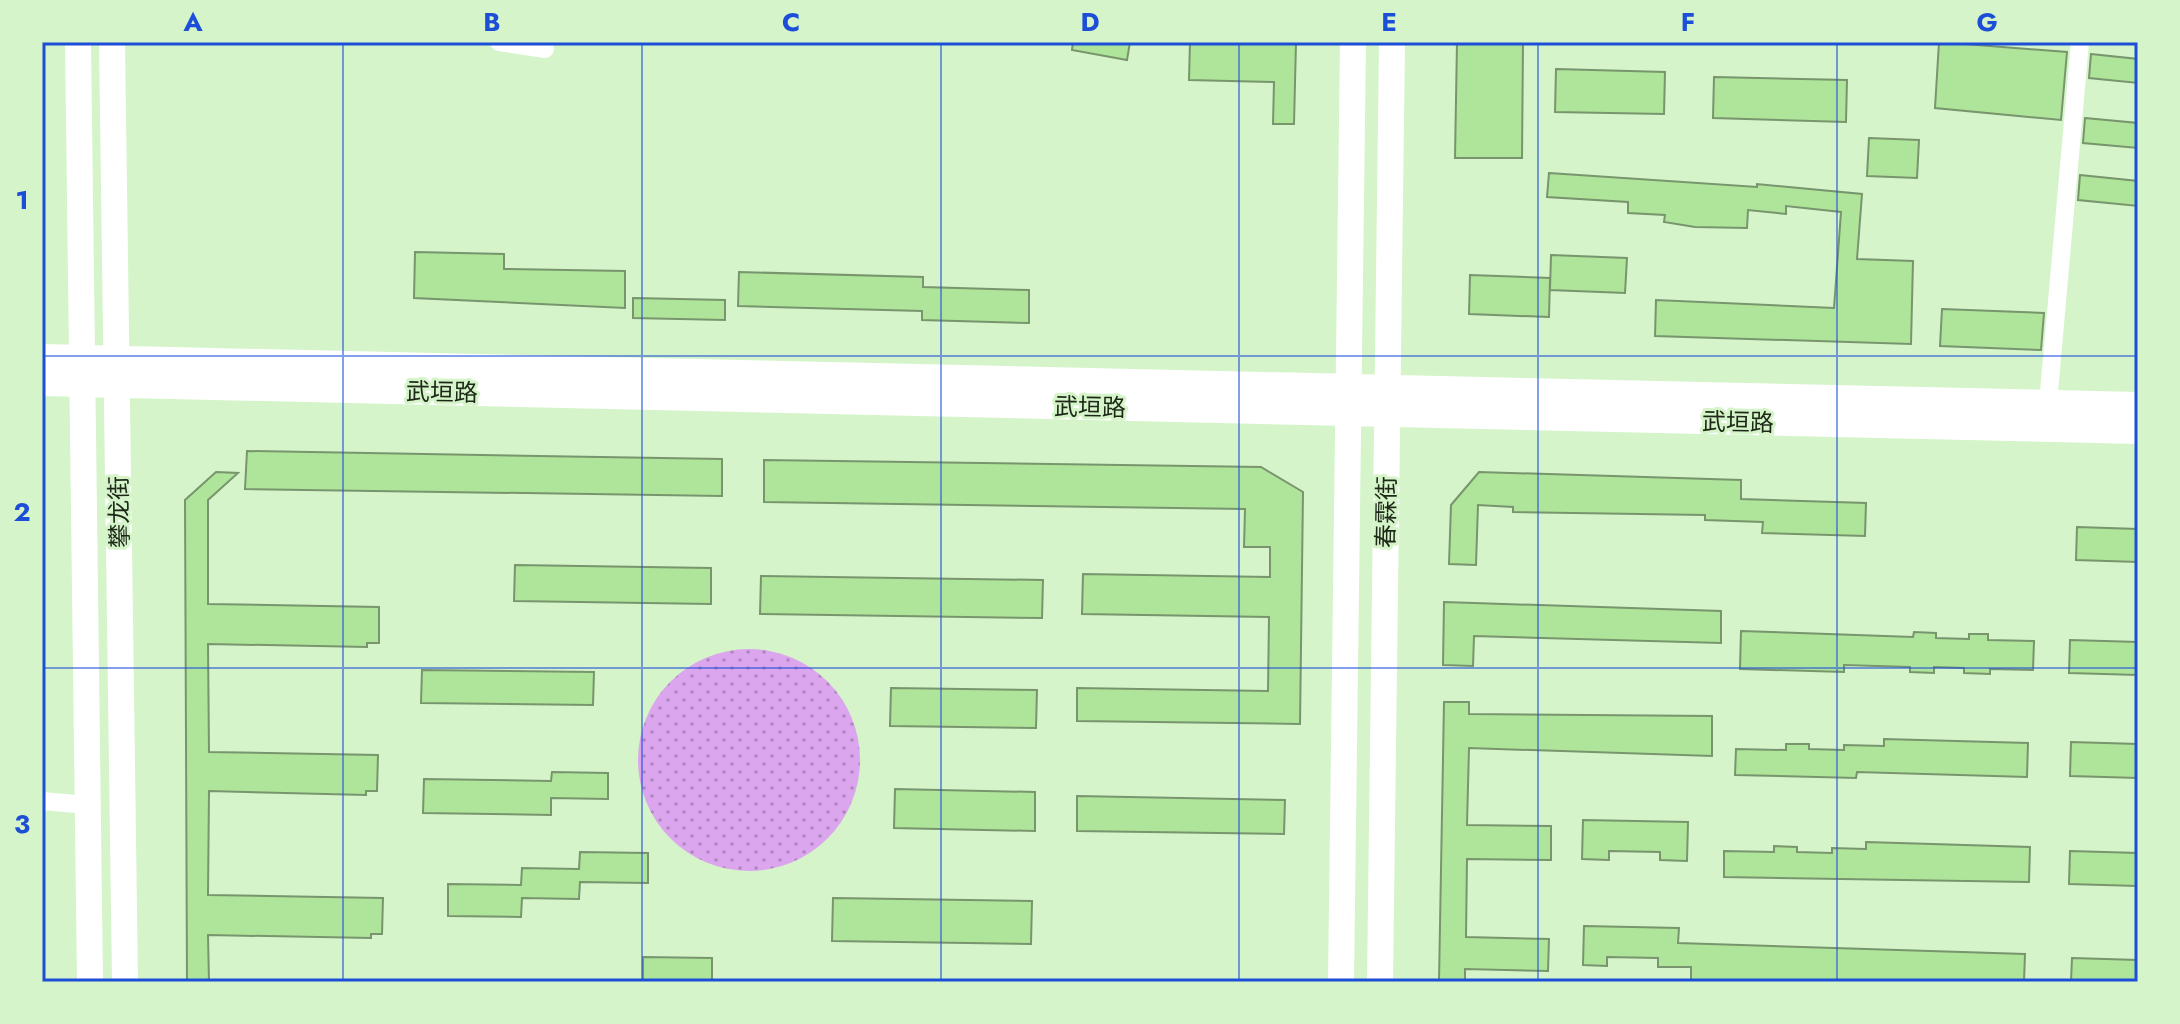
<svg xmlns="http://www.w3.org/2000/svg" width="2180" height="1024" font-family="Jost,'Noto Sans SC',sans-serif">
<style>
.grass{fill:url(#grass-dots)}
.building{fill:#afe59a;stroke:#78956d;stroke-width:2}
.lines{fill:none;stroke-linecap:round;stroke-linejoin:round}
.street{stroke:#fff;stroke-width:18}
.secondary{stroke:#fff;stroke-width:26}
.grid{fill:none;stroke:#1d4ed8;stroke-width:2;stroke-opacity:0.55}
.labels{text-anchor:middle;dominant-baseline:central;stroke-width:6;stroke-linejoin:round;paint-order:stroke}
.street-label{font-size:24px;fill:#1d2818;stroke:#d5f4c9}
.neatline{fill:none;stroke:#1d4ed8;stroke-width:3}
.grid-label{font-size:26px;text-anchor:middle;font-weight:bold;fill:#1d4ed8}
</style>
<defs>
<pattern id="grass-dots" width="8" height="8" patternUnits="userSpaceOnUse" patternTransform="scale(2)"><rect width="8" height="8" fill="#dba6ee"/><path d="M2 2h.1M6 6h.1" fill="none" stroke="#b187c0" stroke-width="1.8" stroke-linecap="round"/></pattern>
</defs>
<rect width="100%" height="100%" fill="#d5f4c9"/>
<path class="grass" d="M638 760a111 111 0 1 1 222 0a111 111 0 1 1-222 0Z"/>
<path class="building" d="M 1073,42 L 1130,42 L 1127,60 L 1072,50 Z
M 1190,42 L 1296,42 L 1294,124 L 1273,124 L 1274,82 L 1189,80 Z
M 1457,42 L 1523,42 L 1522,158 L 1455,158 Z
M 1939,42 L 2067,52 L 2061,120 L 1935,108 Z
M 2091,54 L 2138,59 L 2138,83 L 2089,78 Z
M 1556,69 L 1665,72 L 1664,114 L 1555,112 Z
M 1714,77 L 1847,80 L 1846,122 L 1713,118 Z
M 2085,118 L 2138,123 L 2138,148 L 2083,143 Z
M 1869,138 L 1919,140 L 1917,178 L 1867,176 Z
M 1549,173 L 1757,187 L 1757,184 L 1862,194 L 1857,259 L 1913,261 L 1911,344 L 1655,336 L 1656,300 L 1834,308 L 1841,212 L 1786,206 L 1786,214 L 1748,210 L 1747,228 L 1695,227 L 1664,222 L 1665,215 L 1628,213 L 1628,202 L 1547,197 Z
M 2080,175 L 2138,181 L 2138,206 L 2078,200 Z
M 415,252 L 504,254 L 504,269 L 625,271 L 625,308 L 414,298 Z
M 1551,255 L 1627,258 L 1625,293 L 1550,290 Z
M 739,272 L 923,277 L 923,287 L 1029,290 L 1029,323 L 922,320 L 922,311 L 738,306 Z
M 1470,275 L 1550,278 L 1549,317 L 1469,314 Z
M 633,298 L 725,300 L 725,320 L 633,318 Z
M 1942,309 L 2044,313 L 2041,350 L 1940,346 Z
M 247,451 L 722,459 L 722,496 L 245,489 Z
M 764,460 L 1261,467 L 1303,492 L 1300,724 L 1077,721 L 1077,688 L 1268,691 L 1269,617 L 1082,614 L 1083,574 L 1270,577 L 1270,547 L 1244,547 L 1245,509 L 764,502 Z
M 216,472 L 238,473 L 208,500 L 208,604 L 379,607 L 379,643 L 367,643 L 367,647 L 208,644 L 209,752 L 378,755 L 377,791 L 366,791 L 366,795 L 209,791 L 208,895 L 383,898 L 382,934 L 371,934 L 371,938 L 208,935 L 209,982 L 187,982 L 185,500 Z
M 1479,472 L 1741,480 L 1741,499 L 1866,503 L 1865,536 L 1762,533 L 1763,522 L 1705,520 L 1705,515 L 1513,512 L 1513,507 L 1478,505 L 1476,565 L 1449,564 L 1451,505 Z
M 2077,527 L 2138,529 L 2138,562 L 2076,560 Z
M 515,565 L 711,568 L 711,604 L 514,601 Z
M 761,576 L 1043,580 L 1042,618 L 760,614 Z
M 1444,602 L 1721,611 L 1721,643 L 1474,636 L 1473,666 L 1443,665 Z
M 1741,631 L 1913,637 L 1914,632 L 1936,633 L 1936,638 L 1969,639 L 1969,634 L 1988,634 L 1988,640 L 2034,641 L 2033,670 L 1990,669 L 1990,674 L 1964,673 L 1964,668 L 1934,667 L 1934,673 L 1910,672 L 1910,667 L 1844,665 L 1844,672 L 1740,669 Z
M 2070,640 L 2138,642 L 2138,675 L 2069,673 Z
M 422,670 L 594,672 L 593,705 L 421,703 Z
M 891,688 L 1037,690 L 1036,728 L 890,726 Z
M 1444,702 L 1469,702 L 1469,714 L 1712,716 L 1712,756 L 1469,748 L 1467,825 L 1551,826 L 1551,860 L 1467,859 L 1466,937 L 1549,939 L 1548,971 L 1465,969 L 1465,982 L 1439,982 Z
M 1884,739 L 2028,743 L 2027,777 L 1857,772 L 1856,778 L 1735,775 L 1736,749 L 1786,750 L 1786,744 L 1809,744 L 1809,749 L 1844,750 L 1844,745 L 1884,746 Z
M 2071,742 L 2138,744 L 2138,778 L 2070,776 Z
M 552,772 L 608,773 L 608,799 L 551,798 L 551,815 L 423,813 L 424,779 L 551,781 Z
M 895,789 L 1035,792 L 1035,831 L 894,828 Z
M 1077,796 L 1285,800 L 1284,834 L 1077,831 Z
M 1583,820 L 1688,822 L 1687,861 L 1660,860 L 1660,852 L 1609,851 L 1609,860 L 1582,859 Z
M 1866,842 L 2030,847 L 2029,882 L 1724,877 L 1724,851 L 1774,852 L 1774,846 L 1797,847 L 1797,852 L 1832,853 L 1832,848 L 1866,849 Z
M 2070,851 L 2138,853 L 2138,886 L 2069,884 Z
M 580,852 L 648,853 L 648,883 L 580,882 L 579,899 L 522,898 L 521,917 L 448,916 L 448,884 L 521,885 L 522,868 L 579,869 Z
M 833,898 L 1032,901 L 1031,944 L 832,941 Z
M 1584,926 L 1679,928 L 1678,943 L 2025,954 L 2024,982 L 1691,982 L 1691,967 L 1658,967 L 1658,958 L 1607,957 L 1607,966 L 1583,965 Z
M 643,957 L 712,958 L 712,982 L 643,982 Z
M 2072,958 L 2138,960 L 2138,982 L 2071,982 Z"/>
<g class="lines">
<path class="street" d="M 499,42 L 545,49
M 2048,403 L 2080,42
M 42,801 L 88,805"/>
<path class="secondary" d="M 78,42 L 90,982
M 112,42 L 125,982
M 42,357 L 2138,405
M 42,383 L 2138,431
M 1341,982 L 1353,42
M 1380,982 L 1392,42"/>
</g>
<path class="grid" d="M 343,42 L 343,982M 642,42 L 642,982M 941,42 L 941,982M 1239,42 L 1239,982M 1538,42 L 1538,982M 1837,42 L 1837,982M 42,356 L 2138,356M 42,668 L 2138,668"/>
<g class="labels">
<g class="street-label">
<text transform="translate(442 392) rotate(1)">武垣路</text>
<text transform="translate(1090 407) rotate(1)">武垣路</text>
<text transform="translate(1738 422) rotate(1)">武垣路</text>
<text transform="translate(119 512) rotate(-91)">攀龙街</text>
<text transform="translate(1386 512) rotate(-89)">春霖街</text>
</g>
</g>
<rect width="2180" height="1024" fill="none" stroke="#d5f4c9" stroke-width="88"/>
<rect x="44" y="44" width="2092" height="936" class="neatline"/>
<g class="grid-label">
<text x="193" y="31">A</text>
<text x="492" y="31">B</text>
<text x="791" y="31">C</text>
<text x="1090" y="31">D</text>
<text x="1389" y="31">E</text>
<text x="1688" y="31">F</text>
<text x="1987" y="31">G</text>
<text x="22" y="209">1</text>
<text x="22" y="521">2</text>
<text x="22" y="833">3</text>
</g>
</svg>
